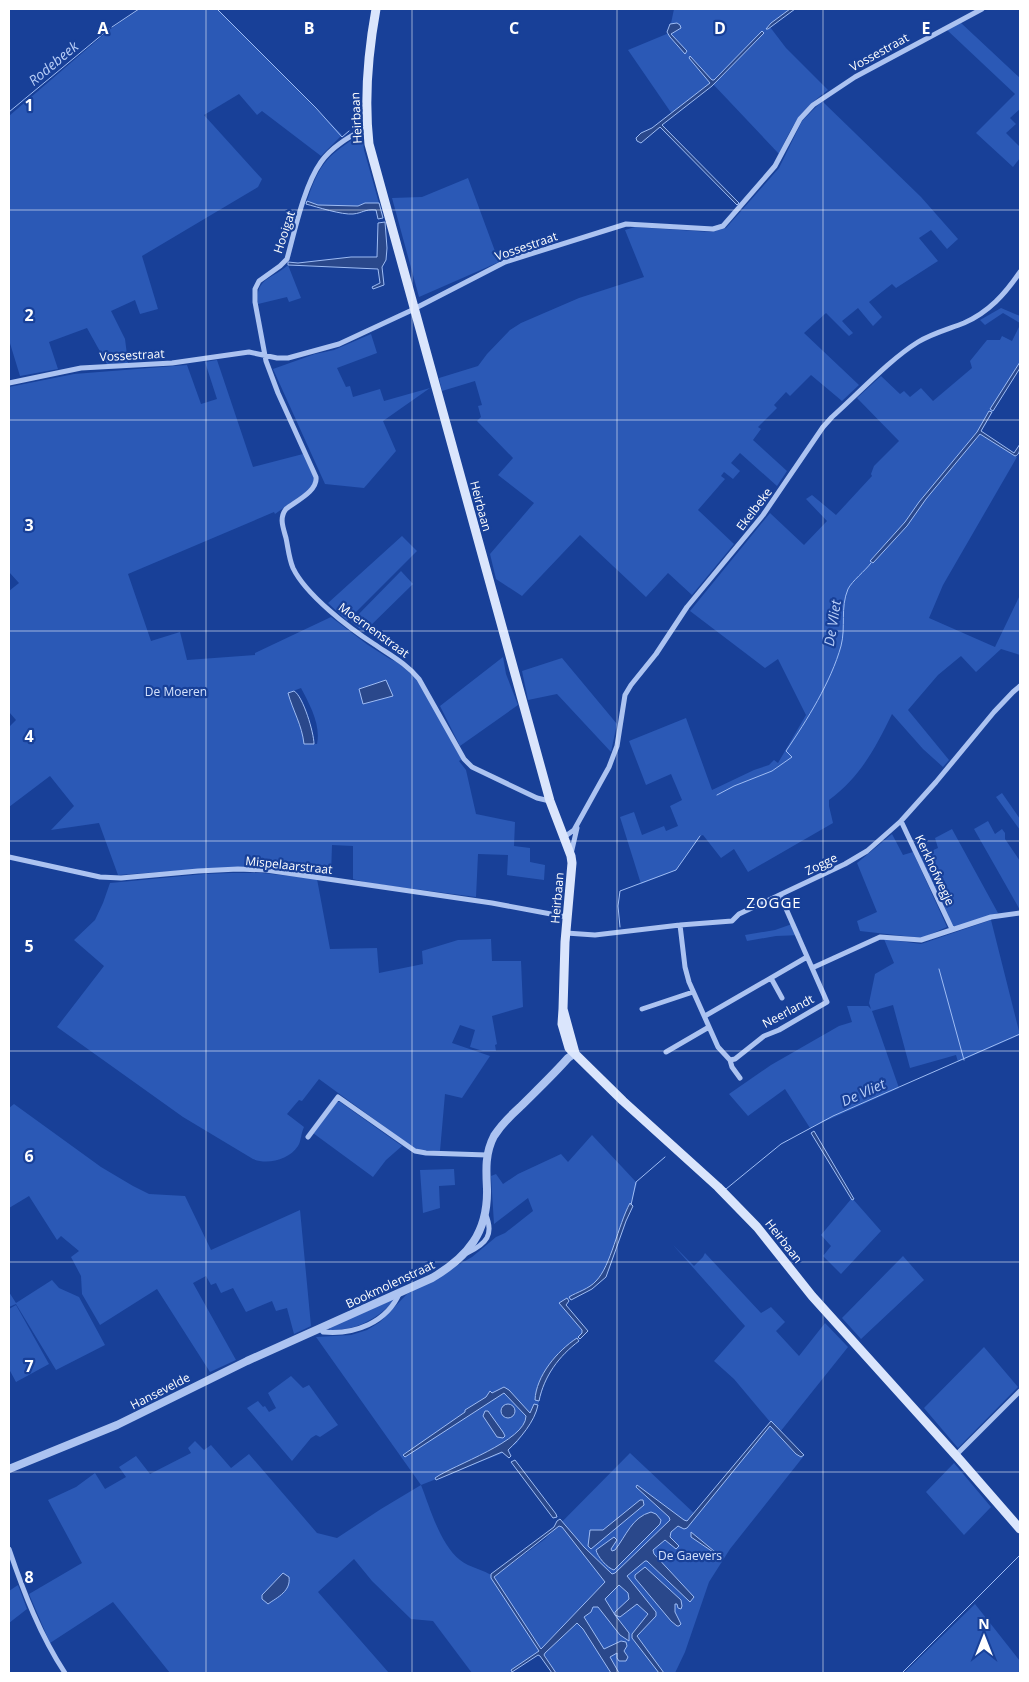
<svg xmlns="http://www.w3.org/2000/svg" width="1029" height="1682" font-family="'Open Sans',sans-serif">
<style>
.green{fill:#2b59b6;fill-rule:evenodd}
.water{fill:#2a488b;stroke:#9ebcf4;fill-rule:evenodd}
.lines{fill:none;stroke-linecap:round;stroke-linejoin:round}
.stream{stroke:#9ebcf4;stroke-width:1}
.minor{stroke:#acc3f1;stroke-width:5}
.tertiary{stroke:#acc3f1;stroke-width:8}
.secondary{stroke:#dae5fc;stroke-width:9}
.grid{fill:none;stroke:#fff;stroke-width:1;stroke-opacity:0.55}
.labels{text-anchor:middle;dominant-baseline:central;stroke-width:4.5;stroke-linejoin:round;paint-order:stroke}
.street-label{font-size:12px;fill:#fff;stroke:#184098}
.park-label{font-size:12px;fill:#d3e1fc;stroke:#184098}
.water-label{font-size:14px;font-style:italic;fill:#b8cef8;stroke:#184098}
.quarter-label{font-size:15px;letter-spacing:1px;fill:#fff;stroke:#184098}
.grid-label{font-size:16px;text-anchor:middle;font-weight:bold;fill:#fff;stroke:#184098;stroke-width:4.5;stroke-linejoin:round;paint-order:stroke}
</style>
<rect width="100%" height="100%" fill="#184098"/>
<path class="green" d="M 140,9 L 217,9 L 342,135 L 321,156 L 262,111 L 257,115 L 239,94 L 204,115 L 262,179 L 258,187 L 142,256 L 158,309 L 140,314 L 135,300 L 111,311 L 125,339 L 128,363 L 107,364 L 87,328 L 49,342 L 58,369 L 20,376 L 9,340 L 9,116 L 109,30 Z
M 674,9 L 794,9 L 770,27 L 786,48 L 828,90 C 799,112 794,122 779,154 L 712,83 L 672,114 L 628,50 L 669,33 Z
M 960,22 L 1020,78 L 1020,109 L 1010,118 L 1016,124 L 1006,133 L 1020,147 L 1020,158 L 1013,167 L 976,133 L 1015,94 L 947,30 Z
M 822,101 L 921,197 L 958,239 L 947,249 L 931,230 L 919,238 L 938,261 L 896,288 L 892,284 L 869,302 L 882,317 L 873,326 L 858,308 L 842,321 L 853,333 L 849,336 L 826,313 L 804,333 L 859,385 L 842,401 L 811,375 L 790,396 L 786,392 L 774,405 L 777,408 L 758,427 L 761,429 L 753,440 L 787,471 L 777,486 L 740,453 L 731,463 L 740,471 L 733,479 L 724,472 L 721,476 L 725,479 L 698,510 L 734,544 L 692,595 L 668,573 L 646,597 L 580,535 L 522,596 L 496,579 L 490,554 L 534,503 L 498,475 L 513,458 L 477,421 L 481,417 L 478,406 L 482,405 L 475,381 L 442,391 L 439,378 L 478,366 L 487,354 L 510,330 L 521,323 L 579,298 L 644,277 L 625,230 L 635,227 L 710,232 L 726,228 L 779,168 L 802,121 Z
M 362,133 L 364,150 L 379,203 L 365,203 L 358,206 L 318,205 L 307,201 C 320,161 328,156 362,133 Z
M 468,178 L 499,262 L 419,297 L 392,198 L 422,197 Z
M 288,265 L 301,298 L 289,302 L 287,297 L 258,304 C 255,278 271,280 288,265 Z
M 1001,308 L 1020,316 L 1020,323 L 1003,313 L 985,325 L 980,320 Z
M 1020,325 L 1020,366 L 981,432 L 1017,457 L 943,585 L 929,618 L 995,647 L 1020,595 L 1020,655 L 1001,649 L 976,672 L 961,656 L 938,675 L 908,710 L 949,760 L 943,767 L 923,749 L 892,714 C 875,749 860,777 829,800 L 829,806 L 833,823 L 748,872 L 734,849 L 721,858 L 703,835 L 700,836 L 676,870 L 641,884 L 620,817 L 634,812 L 642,835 L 664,826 L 666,831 L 678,826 L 670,806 L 682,800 L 671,774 L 646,785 L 629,741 L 686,718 L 712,790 L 754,770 L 769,765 L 774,760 L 778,763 L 806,715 L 778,659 L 765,668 L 690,611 L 770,513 L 804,545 L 827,521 L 806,499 L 812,495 L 836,515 L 872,476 L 871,474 L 874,466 L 899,441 L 857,398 L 881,376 L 900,394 L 904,391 L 910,397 L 921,388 L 933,401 L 972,368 L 970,361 L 987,340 L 1000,340 L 1002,336 L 1012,341 Z
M 371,334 L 377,353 L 337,368 L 346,387 L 350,386 L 353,397 L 380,389 L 384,401 L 430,388 L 383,421 L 396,451 L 364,488 L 325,484 L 273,369 L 315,354 L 334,350 Z
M 217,360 L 253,467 L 303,454 L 315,480 L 313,487 L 275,514 L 274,512 L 128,574 L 151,641 L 180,632 L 187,660 L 255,655 L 255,653 L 331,617 L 368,645 L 390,659 L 397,662 L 417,679 L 462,759 L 459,761 L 466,770 L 476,814 L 515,822 L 514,846 L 530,848 L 530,862 L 545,865 L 544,880 L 507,875 L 508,855 L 478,854 L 476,897 L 368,883 L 353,879 L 353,846 L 332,845 L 331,875 L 266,868 L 216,868 L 118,875 L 99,823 L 51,830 L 74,806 L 50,776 L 9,807 L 9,727 L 16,720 L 9,712 L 9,591 L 19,583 L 9,572 L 9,387 L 74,374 L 187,365 L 201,404 L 217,399 L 205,362 ZM 301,688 C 310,705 321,725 317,744 L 305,744 L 303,729 L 288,693 Z
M 402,536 L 417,551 L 347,621 L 328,603 Z
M 401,571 L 413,584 L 364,632 L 351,622 Z
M 503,657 L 506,674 L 518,705 L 460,746 L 440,706 Z
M 562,658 L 617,724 L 611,752 L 557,694 L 528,700 L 522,671 Z
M 1002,793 L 1020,819 L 1020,830 L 996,797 Z
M 988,821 L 995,834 L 1002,829 L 1005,833 L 1005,839 L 1020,861 L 1020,910 L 974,829 Z
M 952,829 L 998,913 L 955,927 L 950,924 L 920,856 L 938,848 L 935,838 Z
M 892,834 L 903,855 L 913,852 L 947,927 L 922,938 L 860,931 L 857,921 L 877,912 L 857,863 Z
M 231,873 L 262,873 L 317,879 L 330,949 L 377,948 L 379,973 L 423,964 L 422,951 L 458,940 L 491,939 L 492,961 L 521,961 L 523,1007 L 492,1016 L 497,1044 L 495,1045 L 496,1051 L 483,1051 L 470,1047 L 475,1030 L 460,1025 L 452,1043 L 490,1056 L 462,1098 L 445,1094 L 440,1151 L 419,1150 L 411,1146 L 319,1079 L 302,1101 L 299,1100 L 287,1114 L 304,1127 C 301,1133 301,1142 298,1146 C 289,1160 267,1165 253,1159 L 183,1117 L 57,1027 L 104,966 L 74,940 L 95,920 L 103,903 L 110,883 L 204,874 Z
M 991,920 L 1020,1035 L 958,1062 L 956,1055 L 910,1068 L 893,1005 L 872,1011 L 899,1088 L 810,1128 L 785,1089 L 748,1116 L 729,1094 L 771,1065 L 839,1026 L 852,1022 L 847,1006 L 868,1006 L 871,1009 L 869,1003 L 875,974 L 894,963 L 884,939 L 921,944 Z
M 795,923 L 801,935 L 776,936 L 747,941 L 745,935 L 775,930 Z
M 337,1102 L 340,1102 L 402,1146 L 386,1160 L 373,1177 L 313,1133 Z
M 14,1104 L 101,1167 L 133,1186 L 149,1194 L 185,1196 L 211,1250 L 300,1210 L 311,1326 L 294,1334 L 287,1308 L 276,1311 L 272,1301 L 246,1312 L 233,1288 L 221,1293 L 216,1283 L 211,1285 L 206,1276 L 193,1283 L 236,1360 L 210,1372 L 157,1289 L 100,1325 L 82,1294 L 81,1276 L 71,1257 L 79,1251 L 61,1236 L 57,1240 L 29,1196 L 9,1208 L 9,1108 Z
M 592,1135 L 637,1183 C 632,1201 610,1272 598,1282 C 588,1291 573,1297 561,1303 L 586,1331 L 557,1358 L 545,1378 L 536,1413 L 517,1443 L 503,1453 L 421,1485 C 430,1508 440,1544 460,1560 C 470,1568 483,1569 494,1577 L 545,1539 L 630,1453 L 696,1515 L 771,1423 L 734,1379 L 714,1361 L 745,1326 L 673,1245 L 694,1266 L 703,1257 L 705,1253 L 761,1313 L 771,1307 L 785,1322 L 776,1331 L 799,1356 L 825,1323 L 848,1347 L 780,1432 L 803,1457 L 730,1549 L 709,1582 L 685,1652 L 675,1673 L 556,1673 L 543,1652 L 508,1673 L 472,1673 L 433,1621 L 411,1619 L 372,1581 L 354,1559 L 318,1592 L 389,1673 L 170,1673 L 113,1602 L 50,1643 L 29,1594 L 82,1563 L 48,1500 L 76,1487 L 95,1473 L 105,1489 L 126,1477 L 119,1467 L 136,1456 L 150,1474 L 191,1453 L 188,1448 L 195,1441 L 204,1450 L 211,1445 L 231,1468 L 249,1454 L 317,1533 L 337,1538 L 381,1509 L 421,1485 L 316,1337 L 351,1335 L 367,1330 L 380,1322 L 407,1294 L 472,1257 L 496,1237 L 505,1233 L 533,1211 L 528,1198 L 494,1224 L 491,1176 L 496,1174 L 503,1184 L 518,1174 L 561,1154 L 568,1162 Z
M 454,1169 L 455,1185 L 439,1186 L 440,1208 L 423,1213 L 420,1170 Z
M 852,1198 L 881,1231 L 841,1274 L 823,1256 L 831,1246 L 821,1235 Z
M 903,1256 L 924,1280 L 861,1339 L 842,1318 Z
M 52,1280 L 59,1288 L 79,1297 L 105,1345 L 56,1370 L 16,1304 L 9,1307 L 9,1292 L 16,1303 Z
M 392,1300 L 393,1302 C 375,1320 357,1330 330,1330 L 330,1328 L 333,1326 Z
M 16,1305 L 49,1364 L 16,1382 L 9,1369 L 9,1309 Z
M 984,1347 L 1018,1387 L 958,1448 L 924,1408 Z
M 291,1376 L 303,1388 L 309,1385 L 338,1425 L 320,1437 L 316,1435 L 311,1438 L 292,1461 L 247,1408 L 258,1401 L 263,1407 L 265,1406 L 269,1412 L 276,1408 L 268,1393 Z
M 954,1463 L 991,1507 L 964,1535 L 926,1492 Z
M 18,1585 L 27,1609 L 9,1623 L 9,1591 Z
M 975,1604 L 1020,1661 L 1020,1673 L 904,1673 Z"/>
<path class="water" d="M 790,9 L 795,9 L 768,29 L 766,29 L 771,23 Z
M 677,23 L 680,25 L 681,28 L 671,34 L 687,51 L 685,54 L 670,37 L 667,32 L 670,24 Z
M 762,31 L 764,33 L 712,86 L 662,125 L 739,203 L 737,205 L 660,127 L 641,143 L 637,141 L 636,138 L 641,133 L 652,128 L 710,83 L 689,58 L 690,56 L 712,80 L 714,80 Z
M 307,201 L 318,205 L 358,206 L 365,203 L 379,203 L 383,218 L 378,219 L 376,210 C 364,209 363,213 353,214 C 342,215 317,207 306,204 Z
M 385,222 L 387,248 L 386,260 L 382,267 L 384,285 L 373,289 L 372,287 L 380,283 L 378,269 L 288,265 L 288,262 L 298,263 L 351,257 L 377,257 L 378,223 Z
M 1020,362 L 1020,368 L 993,411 L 990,409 Z
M 989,411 L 992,412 L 981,431 L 1014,453 L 1020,444 C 1020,448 1020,455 1015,456 L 980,434 L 926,499 L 907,526 L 873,563 L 870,561 L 905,522 L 919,502 L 977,432 Z
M 386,680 L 393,696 L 363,704 L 359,689 Z
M 294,691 C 303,696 314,733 314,744 L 304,744 C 302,725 293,711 288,693 Z
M 814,1131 L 854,1199 L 852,1200 L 811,1133 Z
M 630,1203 L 633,1206 L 626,1221 L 606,1277 L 592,1289 L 571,1300 L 569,1297 C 577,1292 589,1289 596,1281 C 611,1266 618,1225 630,1203 Z
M 567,1298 L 569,1301 L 566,1305 L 588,1331 L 580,1339 L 578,1337 L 582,1333 L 582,1330 L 559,1303 Z
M 577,1338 L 579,1341 C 559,1356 544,1376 539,1401 L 535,1400 C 536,1376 557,1351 577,1338 Z
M 504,1387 L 509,1390 L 530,1413 L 534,1404 L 538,1405 C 535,1421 520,1439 508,1450 L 511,1456 L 509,1458 L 502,1452 L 436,1480 L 435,1478 C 453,1465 526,1441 526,1416 L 504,1393 L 405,1457 L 403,1455 L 465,1412 L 465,1410 L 486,1397 L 490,1391 L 492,1393 Z
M501 1411a7 7 0 1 1 14 0a7 7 0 1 1-14 0Z
M 485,1411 L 488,1411 L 503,1432 L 505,1436 L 503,1438 L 497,1437 L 483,1416 Z
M 771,1421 L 804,1455 L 801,1457 L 796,1454 L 770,1426 L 687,1528 L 684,1529 L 678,1526 L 671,1532 L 670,1537 L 679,1546 L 676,1549 L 665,1540 L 653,1550 L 654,1554 L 694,1597 L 690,1602 L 647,1561 L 645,1561 L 627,1576 L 656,1612 L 656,1616 L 637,1636 L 664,1673 L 659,1673 L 632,1638 L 632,1634 L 648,1614 L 637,1604 L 620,1617 L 615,1615 L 615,1612 L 629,1599 L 628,1593 L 619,1585 L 605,1599 L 615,1615 L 629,1633 L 629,1641 L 620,1635 L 598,1607 L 593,1607 L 591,1612 L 584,1617 L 604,1649 L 621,1641 L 626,1642 L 627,1646 L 624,1651 L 628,1657 L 626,1661 L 619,1661 L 617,1658 L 617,1653 L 610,1657 L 619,1673 L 611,1673 L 583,1629 L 577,1623 L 545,1653 L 544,1655 L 556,1673 L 552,1673 L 540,1656 L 538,1655 L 512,1672 L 511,1670 L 539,1651 L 491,1578 L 491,1574 L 554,1527 L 557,1521 L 560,1519 L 584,1547 L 612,1574 L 615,1573 L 670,1520 L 669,1517 L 636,1487 L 637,1485 L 684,1520 L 687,1521 ZM 559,1526 L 562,1527 L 605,1582 L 541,1649 L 494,1577 Z
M 515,1460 L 556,1514 L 557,1517 L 553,1518 L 511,1462 Z
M 640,1500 L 643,1500 L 644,1505 L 591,1549 L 588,1546 L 590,1530 L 603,1530 Z
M 651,1512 L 656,1514 L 661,1520 L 660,1524 L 614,1570 C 607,1568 597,1556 596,1550 L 614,1537 L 617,1540 L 611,1549 L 612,1551 L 615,1550 C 626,1536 632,1517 651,1512 Z
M 691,1532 L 720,1556 L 717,1556 L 716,1554 L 691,1537 Z
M 645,1567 L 681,1600 L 682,1606 L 681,1609 L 678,1608 L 677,1604 L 675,1604 L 675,1612 L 681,1624 L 679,1626 L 677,1626 L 671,1621 L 635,1578 L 635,1575 Z
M 283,1573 L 289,1577 C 291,1591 278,1597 268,1604 L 262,1599 L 262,1595 Z"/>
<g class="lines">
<path class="stream" d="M 217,9 L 316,108 L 342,137 L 349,131
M 112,27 L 139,9
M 9,112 L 109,29
M 717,795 L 734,786 L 772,771 L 792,757 L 786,751 C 807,720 831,682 841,646 C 846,627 840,608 848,589 C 852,581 865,571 871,563
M 620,927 L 618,906 L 620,891 L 676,870 L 700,836
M 939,969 L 964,1060
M 725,1188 L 726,1189 L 781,1144 L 833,1116 L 1020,1034
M 631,1205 L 636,1182 L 665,1157
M 902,1673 L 1020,1555"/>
<path class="minor" d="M 367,127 C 351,136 332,146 321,162 C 304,186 295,230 287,259 L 280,266 L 259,281 L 255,289 L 255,302 L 266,361 L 278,393 L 316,477 C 318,491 296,501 286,509 C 279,518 283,527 286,538 C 288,547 289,559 293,568 C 306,595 349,628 374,644 C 390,655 407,664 419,679 L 464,759 L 472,767 L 537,798 L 550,801
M 9,383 L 81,368 L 172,363 L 249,352 L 277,358 L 288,358 L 339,344 L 410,311 L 505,262 L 626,224 L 713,229 L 723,226 L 775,166 L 800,119 L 813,105 L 855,77 L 982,9
M 901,821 L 952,929
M 563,835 L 567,835 L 574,830 L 609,767 L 617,746 L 625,695 L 631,685 L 656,654 L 687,607 L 763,515 L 823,427 L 832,417 C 858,394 889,360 918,342 C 933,333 949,329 964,323 C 989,312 1005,294 1020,272
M 571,854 L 577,828
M 9,857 L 100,877 L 121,878 L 198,871 L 238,869 L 266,870 L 492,903 L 567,917
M 680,925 L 685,967 L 689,982 L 718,1047 L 730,1060 L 735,1059 L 764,1036 L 779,1030 L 827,1002 L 780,895
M 566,933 L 595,935 L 680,925 L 732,921 L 739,914 L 845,864 L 867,851 L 901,821 L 936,782 L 994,712 L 1013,692 L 1020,686
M 812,968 L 880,937 L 921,940 L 991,917 L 1020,913
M 771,978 L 782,998
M 642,1009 L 693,992
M 705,1016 L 807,957
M 666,1052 L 709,1027
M 730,1060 L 732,1067 L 740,1078
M 308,1137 L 338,1097 L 415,1151 L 426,1153 L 487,1155
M 467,1253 C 486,1244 495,1235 485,1213
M 320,1328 L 323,1332 C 354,1335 387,1323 400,1292
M 956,1455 L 1020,1391
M 9,1549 C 24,1593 40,1635 65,1673"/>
<path class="tertiary" d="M 9,1469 L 117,1425 L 247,1361 L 432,1278 C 468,1257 488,1232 487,1189 C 486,1170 485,1153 494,1136 C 501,1125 510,1116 520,1107 C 536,1091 553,1075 568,1058 L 575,1053"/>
<path class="secondary" d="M 376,9 C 368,53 364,99 369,144 L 550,801 L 571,856 L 572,863 L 565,942 L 563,1009
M 575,1053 L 563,1009 L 562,1024 L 569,1048 L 623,1101 L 718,1187 L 757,1227 L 812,1296 L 960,1460 L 1020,1529"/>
</g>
<path class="grid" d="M 206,9 L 206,1673M 412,9 L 412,1673M 617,9 L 617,1673M 823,9 L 823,1673M 9,210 L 1020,210M 9,420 L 1020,420M 9,631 L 1020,631M 9,841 L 1020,841M 9,1051 L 1020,1051M 9,1262 L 1020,1262M 9,1472 L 1020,1472"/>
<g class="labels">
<g class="street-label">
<text transform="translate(879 52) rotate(-29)">Vossestraat</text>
<text transform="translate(356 118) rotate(-93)">Heirbaan</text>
<text transform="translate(284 232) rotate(-72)">Hooigat</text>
<text transform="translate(526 246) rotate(-19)">Vossestraat</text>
<text transform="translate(132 355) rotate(-3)">Vossestraat</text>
<text transform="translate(481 506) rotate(75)">Heirbaan</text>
<text transform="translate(754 509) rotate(-53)">Ekelbeke</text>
<text transform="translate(374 630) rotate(36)">Moernenstraat</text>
<text transform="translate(821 864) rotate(-26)">Zogge</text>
<text transform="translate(289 865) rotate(6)">Mispelaarstraat</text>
<text transform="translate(935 870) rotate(65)">Kerkhofwegje</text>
<text transform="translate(557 898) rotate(-85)">Heirbaan</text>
<text transform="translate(788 1011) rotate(-28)">Neerlandt</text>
<text transform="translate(784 1241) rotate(52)">Heirbaan</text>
<text transform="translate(390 1284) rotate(-25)">Bookmolenstraat</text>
<text transform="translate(160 1391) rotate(-27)">Hansevelde</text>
</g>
<g class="park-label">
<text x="176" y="691">De Moeren</text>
<text x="690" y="1555">De Gaevers</text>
</g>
<g class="water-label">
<text transform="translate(53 63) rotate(-40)">Rodebeek</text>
<text transform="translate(832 623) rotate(-81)">De Vliet</text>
<text transform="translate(863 1092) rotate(-24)">De Vliet</text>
</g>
<g class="quarter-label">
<text x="774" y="902">ZOGGE</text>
</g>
</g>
<g class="grid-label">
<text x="103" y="34">A</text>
<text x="309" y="34">B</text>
<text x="514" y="34">C</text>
<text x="720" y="34">D</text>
<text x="926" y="34">E</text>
<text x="29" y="111">1</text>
<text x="29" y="321">2</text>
<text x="29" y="531">3</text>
<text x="29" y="742">4</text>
<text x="29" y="952">5</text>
<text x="29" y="1162">6</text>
<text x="29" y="1372">7</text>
<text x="29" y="1583">8</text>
</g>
<rect width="1029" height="1682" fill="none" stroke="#ffffff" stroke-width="20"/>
<g transform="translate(984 1637)" stroke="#184098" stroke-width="4" paint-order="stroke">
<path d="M0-4L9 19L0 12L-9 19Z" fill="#ffffff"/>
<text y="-8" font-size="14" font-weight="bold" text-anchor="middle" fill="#ffffff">N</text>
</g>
</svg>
